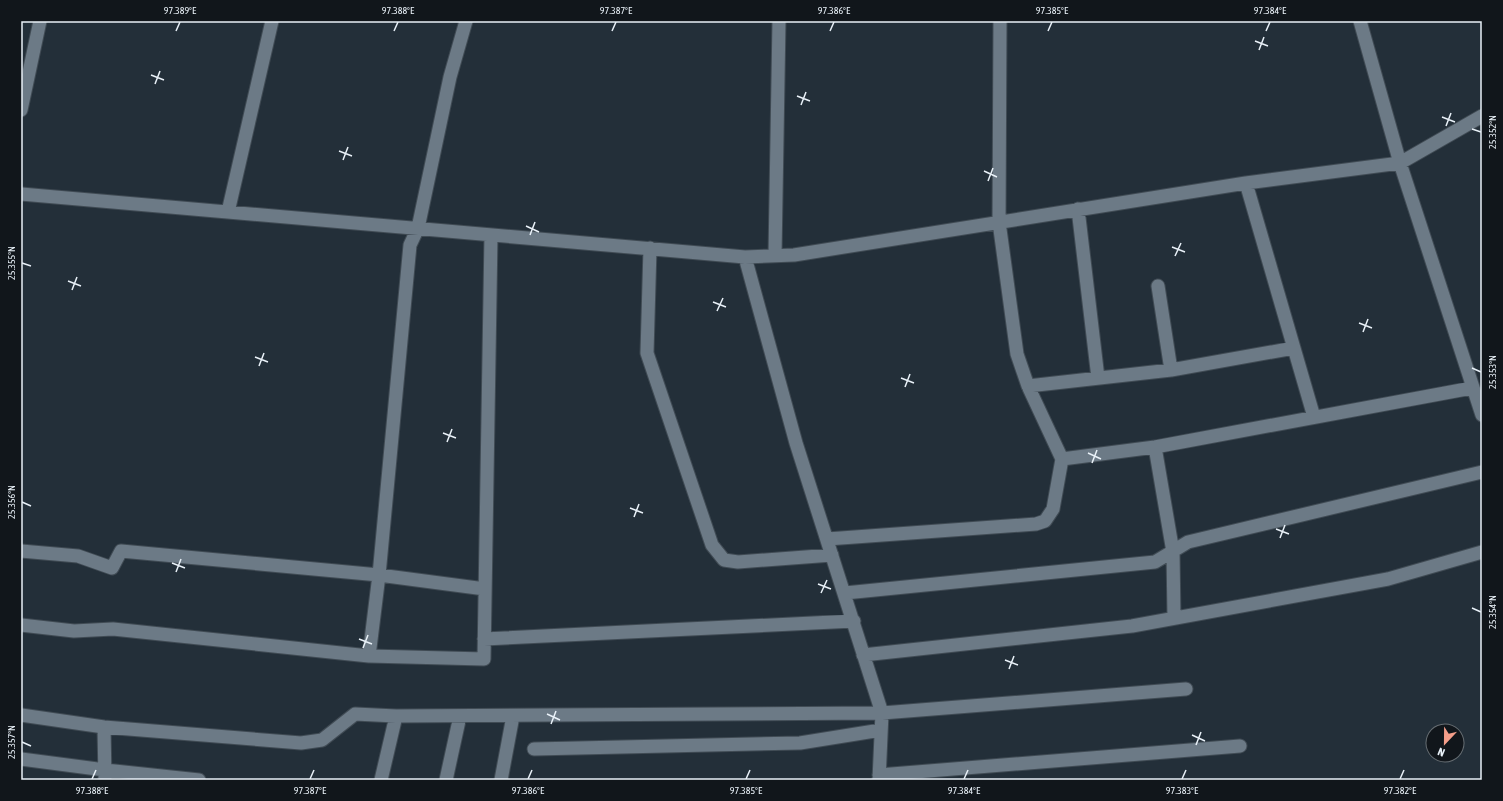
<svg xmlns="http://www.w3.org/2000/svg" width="1503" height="801" font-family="'Asap Condensed',sans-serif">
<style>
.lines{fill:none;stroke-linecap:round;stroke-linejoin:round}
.street-casing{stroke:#404b54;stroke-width:15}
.street{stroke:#6c7a86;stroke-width:13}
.ticks{fill:none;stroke:#e9f1f8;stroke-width:1.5}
.neatline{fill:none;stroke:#e9f1f8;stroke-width:1.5}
.ticks-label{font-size:10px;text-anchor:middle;fill:#e9f1f8}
</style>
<rect width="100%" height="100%" fill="#232f39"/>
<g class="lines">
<defs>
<path id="street" d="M 1360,21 L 1400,163 L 1482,415
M 21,110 L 40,21
M 1246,183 L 1314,417
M 21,194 L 745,257 L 794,255 L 1246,183 L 1400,163 L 1482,116
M 1078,209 L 1098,378
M 228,212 L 272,21
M 650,248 L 647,353 L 712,545 L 724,560 L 738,562 L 832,555
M 775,255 L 779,21
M 745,257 L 796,443 L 882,713 L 879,780
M 1158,286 L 1171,370
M 1028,386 L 1171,370 L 1294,348
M 1155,447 L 1173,552 L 1174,618
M 1062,459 L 1155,447 L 1472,388
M 827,539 L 1036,524 L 1045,521 L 1053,509 L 1062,459 L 1028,386 L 1017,354 L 999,222 L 1000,21
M 21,551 L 78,556 L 112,568 L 121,551 L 379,575 L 485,589
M 845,593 L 1155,562 L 1188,542 L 1482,472
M 21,625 L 74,631 L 113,629 L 369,656 L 484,659 L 491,235
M 484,639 L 854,621
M 863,655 L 1132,626 L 1388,579 L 1482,552
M 369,656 L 379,575 L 410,245 L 418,228 L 450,77 L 466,21
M 21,715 L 104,727 L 301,743 L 322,740 L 355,714 L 396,716 L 882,713 L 1186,689
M 104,727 L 105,780
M 534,749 L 800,743 L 881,730
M 21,759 L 105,770 L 199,780
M 879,775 L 1240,746
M 381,780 L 396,716
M 446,780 L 460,716
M 501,780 L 513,716"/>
</defs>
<use href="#street" class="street-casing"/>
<use href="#street" class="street"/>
</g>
<path class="ticks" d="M 176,31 L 180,22M 394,31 L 398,22M 612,31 L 616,22M 830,31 L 834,22M 1048,31 L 1052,22M 1266,31 L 1270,22M 1255,41 L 1268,46M 1259,50 L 1264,37M 151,75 L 164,80M 155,84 L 160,71M 797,96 L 810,101M 801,105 L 806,92M 1442,117 L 1455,122M 1446,126 L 1451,113M 1472,129 L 1481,132M 339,151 L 352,156M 343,160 L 348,147M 984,171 L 997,177M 988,181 L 993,168M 526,226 L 539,232M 530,235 L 535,222M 1172,247 L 1185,252M 1175,256 L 1181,243M 22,263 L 31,266M 68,281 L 81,286M 72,290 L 77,277M 713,302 L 726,307M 717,311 L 723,298M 1359,323 L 1372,328M 1363,332 L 1368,319M 255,357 L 268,362M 259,366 L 264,353M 1472,368 L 1481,372M 901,378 L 914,383M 905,387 L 910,374M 443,433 L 456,438M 447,442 L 452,429M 1088,453 L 1101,459M 1092,463 L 1097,450M 22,502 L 31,506M 630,508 L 643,513M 634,517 L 639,504M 1276,529 L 1289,534M 1280,538 L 1285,525M 172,563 L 185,568M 176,572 L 181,559M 818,584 L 831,589M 821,593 L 827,580M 1472,608 L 1481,612M 359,639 L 372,644M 363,648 L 368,635M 1005,660 L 1018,665M 1009,669 L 1014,656M 547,714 L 560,720M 551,724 L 556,711M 1192,735 L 1205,741M 22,742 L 31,746M 1196,745 L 1201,732M 92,779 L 96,770M 310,779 L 314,770M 528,779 L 532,770M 746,779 L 750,770M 964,779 L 968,770M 1182,779 L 1186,770M 1400,779 L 1404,770"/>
<rect width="1503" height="801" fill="none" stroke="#11161b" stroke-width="44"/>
<g transform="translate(1445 743) rotate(202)"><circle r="19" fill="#11161b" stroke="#676e73"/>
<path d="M0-3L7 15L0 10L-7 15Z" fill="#f49e8a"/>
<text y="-6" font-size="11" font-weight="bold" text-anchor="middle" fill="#e9f1f8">N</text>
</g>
<rect x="22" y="22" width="1459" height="757" class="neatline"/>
<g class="ticks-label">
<text x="180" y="14">97.389°E</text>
<text x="398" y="14">97.388°E</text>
<text x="616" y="14">97.387°E</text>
<text x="834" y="14">97.386°E</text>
<text x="1052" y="14">97.385°E</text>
<text x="1270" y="14">97.384°E</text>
<text transform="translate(1492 132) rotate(-90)" y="4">25.352°N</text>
<text transform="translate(11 263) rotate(-90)" y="4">25.355°N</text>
<text transform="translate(1492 372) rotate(-90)" y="4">25.353°N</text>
<text transform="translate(11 502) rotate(-90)" y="4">25.356°N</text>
<text transform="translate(1492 612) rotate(-90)" y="4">25.354°N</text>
<text transform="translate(11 742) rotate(-90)" y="4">25.357°N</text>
<text x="92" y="794">97.388°E</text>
<text x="310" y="794">97.387°E</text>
<text x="528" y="794">97.386°E</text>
<text x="746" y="794">97.385°E</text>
<text x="964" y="794">97.384°E</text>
<text x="1182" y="794">97.383°E</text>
<text x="1400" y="794">97.382°E</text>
</g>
</svg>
